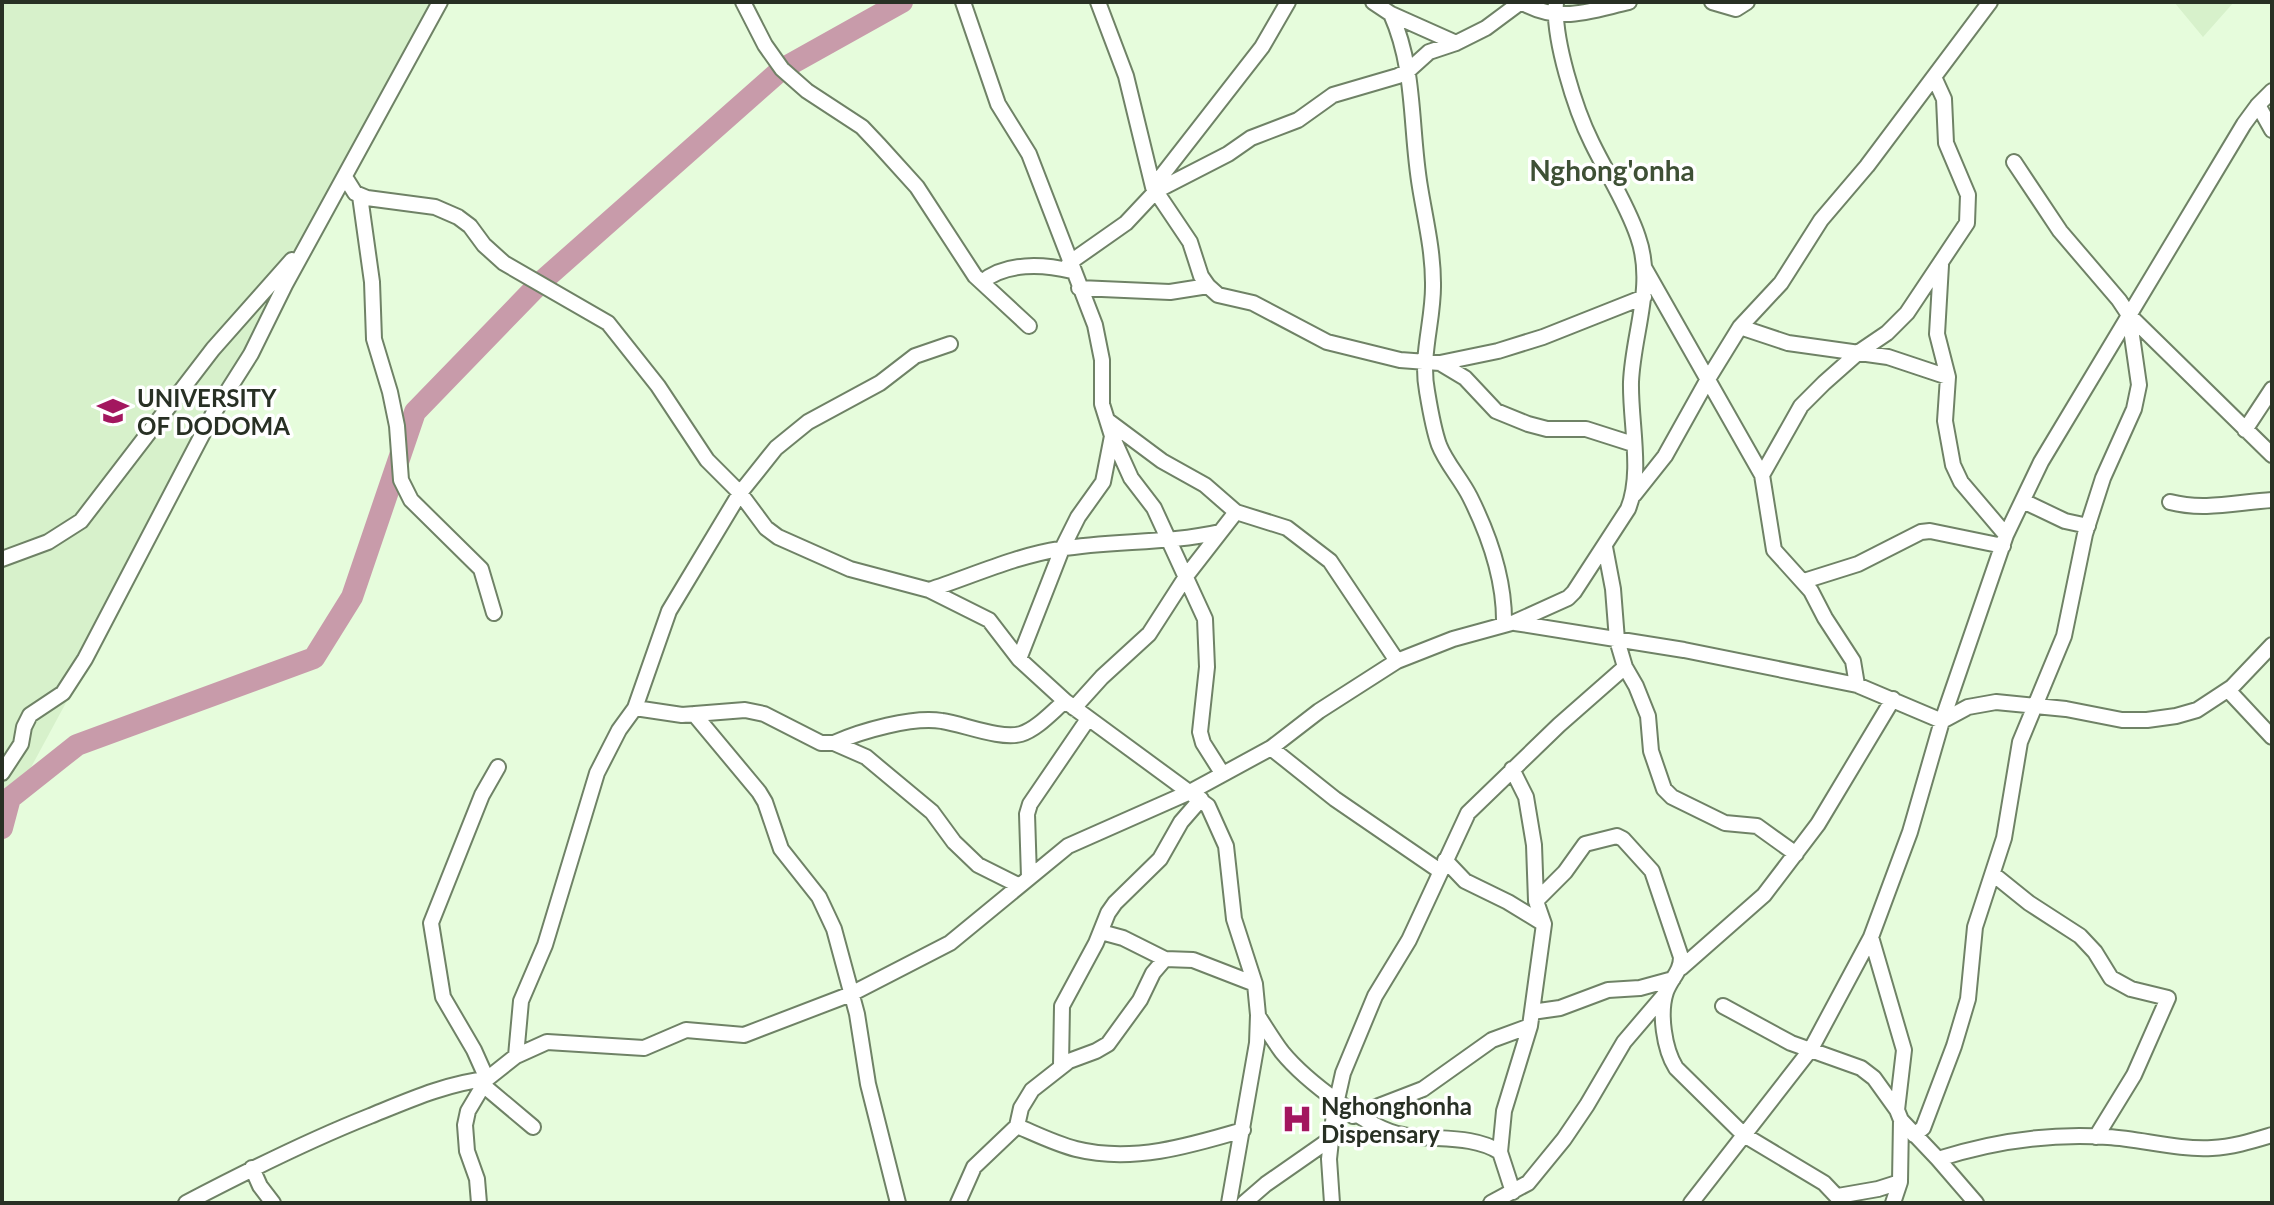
<svg xmlns="http://www.w3.org/2000/svg" width="2274" height="1205" font-family="Lato,sans-serif">
<style>
.built{fill:#d7f1cb}
.lines{fill:none;stroke-linecap:round;stroke-linejoin:round}
.river{stroke:#c89baa;stroke-width:22}
.street-casing{stroke:#6f8266;stroke-width:18}
.street{stroke:#fff;stroke-width:14}
.labels{text-anchor:middle;dominant-baseline:central;stroke-width:7;stroke-linejoin:round;paint-order:stroke}
.poi-label{font-size:24px;font-weight:bold;fill:#283024;stroke:#fff;text-anchor:start}
.quarter-label{font-size:28px;font-weight:bold;fill:#3e5035;stroke:#fff}
</style>
<rect width="100%" height="100%" fill="#e6fcdc"/>
<path class="built" d="M 2,2 L 445,2 L 2,821 Z
M 2174,2 L 2234,2 L 2203,37 Z"/>
<g class="lines">
<path class="river" d="M 2,828 L 10,798 L 77,745 L 314,658 L 352,597 L 415,412 L 540,283 L 782,69 L 902,2"/>
<defs>
<path id="street" d="M 743,2 L 765,45 L 782,69 L 807,91 L 862,127 L 879,145 L 917,187 L 975,276 L 1029,326
M 963,2 L 998,104 L 1029,154 L 1095,325 L 1102,360 L 1102,404 L 1112,436 L 1131,478 L 1154,508 L 1205,619 L 1207,667 L 1200,732 L 1203,743 L 1222,773
M 1098,2 L 1126,76 L 1153,187 L 1190,242 L 1201,276 L 1208,286
M 1373,2 L 1391,14 L 1456,43
M 1521,2 C 1559,24 1589,11 1629,2
M 1712,2 L 1736,9 L 1747,2
M 1391,14 C 1416,70 1410,128 1420,187 C 1425,218 1433,250 1433,283 C 1434,319 1420,355 1427,391 C 1430,409 1433,428 1439,445 C 1446,463 1461,479 1470,497 C 1489,535 1505,582 1504,625
M 2258,105 L 2272,130
M 2014,162 L 2060,231 L 2119,300 L 2129,315 L 2272,455
M 345,177 L 355,193 L 367,198 L 435,207 L 458,217 L 470,226 L 484,245 L 504,263 L 608,323 L 658,386 L 707,460 L 740,493 L 766,528 L 778,537 L 850,569 L 929,590 L 989,620 L 1019,659 L 1065,701 L 1208,806 L 1226,846 L 1234,919 L 1255,984 L 1258,1015 L 1257,1043 L 1229,1203
M 1153,187 L 1262,47 L 1288,2
M 360,196 L 372,282 L 374,339 L 390,392 L 397,426 L 401,480 L 411,500 L 481,569 L 494,613
M 1069,263 L 1126,223 L 1156,191 L 1228,154 L 1251,138 L 1298,120 L 1333,95 L 1398,76 L 1409,70 L 1429,52 L 1456,43 L 1486,28 L 1521,2
M 1941,265 L 1937,334 L 1948,377 L 1945,421 L 1953,465 L 1961,482 L 2006,535
M 1645,269 L 1762,475 L 1774,550 L 1811,591 L 1825,618 L 1853,661 L 1857,685
M 982,282 C 1006,262 1043,264 1072,271
M 1079,288 L 1170,292 L 1208,286 L 1218,295 L 1253,303 L 1327,342 L 1400,360 L 1440,363 L 1465,378 L 1496,411 L 1528,424 L 1547,429 L 1586,429 L 1633,444
M 1740,327 L 1788,343 L 1888,357 L 1948,377
M 1440,363 L 1498,351 L 1543,337 L 1644,297
M 1107,420 L 1162,461 L 1205,485 L 1236,512 L 1287,528 L 1330,561 L 1397,661
M 2245,430 L 2272,389
M 1762,475 L 1801,406 L 1824,383 L 1859,352 L 1887,333 L 1907,313 L 1967,223 L 1968,195 L 1946,143 L 1944,99 L 1934,77
M 1634,495 L 1665,456 L 1708,379 L 1740,327 L 1781,283 L 1821,220 L 1867,166 L 1990,2
M 2023,501 L 2065,521 L 2088,526
M 2170,502 C 2204,511 2238,502 2272,500
M 1605,547 L 1613,589 L 1617,640 L 1625,667 L 1636,686 L 1648,716 L 1651,751 L 1664,789 L 1672,797 L 1725,823 L 1757,826 L 1796,854
M 2,559 L 48,542 L 81,521 L 213,349 L 292,260
M 1804,581 L 1858,564 L 1921,532 L 1930,531 L 2003,546
M 929,590 C 972,576 1015,556 1060,549 C 1113,540 1167,544 1220,532
M 1515,623 L 1684,650 L 1857,685 L 1942,721 L 1968,707 L 1996,702 L 2066,709 L 2122,720 L 2147,720 L 2176,716 L 2197,710 L 2232,687 L 2272,645
M 1019,659 L 1062,549 L 1078,517 L 1103,482 L 1112,436
M 2228,690 L 2272,737
M 635,708 L 682,715 L 745,710 L 764,714 L 821,743 L 834,743 L 866,757 L 932,812 L 954,842 L 978,865 L 1018,885
M 1074,708 L 1102,677 L 1149,634 L 1187,575 L 1236,512
M 694,714 L 759,792 L 765,802 L 781,849 L 819,897 L 834,929 L 857,1014 L 868,1084 L 898,1203
M 834,743 C 861,731 913,716 942,721 C 963,724 1001,740 1021,734 C 1037,729 1052,712 1065,701
M 1271,748 L 1335,799 L 1440,871
M 1512,769 L 1526,797 L 1534,845 L 1536,901 L 1544,924 L 1530,1026 L 1504,1111 L 1500,1152 L 1513,1192
M 2,773 L 21,744 L 24,727 L 30,715 L 63,693 L 85,659 L 213,414 L 251,354 L 285,285 L 440,2
M 1445,860 L 1465,881 L 1508,902 L 1544,924
M 1993,874 L 2029,903 L 2080,936 L 2095,952 L 2111,978 L 2131,989 L 2168,998 L 2134,1075 L 2096,1137
M 1029,877 L 1027,814 L 1030,804 L 1088,719
M 1536,901 L 1565,872 L 1585,844 L 1617,836 L 1623,839 L 1652,871 L 1681,957 C 1681,972 1671,978 1666,992 C 1659,1013 1664,1049 1676,1068 L 1744,1135 L 1824,1183 L 1843,1203
M 1101,932 L 1123,938 L 1165,959 L 1193,960 L 1255,984
M 1871,937 L 1904,1050 L 1897,1110
M 1681,968 L 1764,895 L 1818,824 L 1893,699
M 1723,1006 L 1791,1043 L 1861,1068 L 1874,1078 L 1897,1110 L 1901,1120 L 1900,1182 L 1893,1203
M 1532,1012 L 1560,1008 L 1608,990 L 1640,988 L 1673,979
M 1258,1016 C 1266,1028 1273,1040 1282,1052 C 1304,1079 1369,1130 1403,1135 C 1435,1141 1471,1134 1500,1152
M 516,1056 L 521,1001 L 545,945 L 597,773 L 619,730 L 635,708 L 669,611 L 740,493 L 776,448 L 808,422 L 880,383 L 915,356 L 950,344
M 1061,1066 L 1062,1006 L 1096,943 L 1108,913 L 1115,903 L 1160,859 L 1181,822 L 1201,799
M 483,1085 L 533,1127
M 1353,1116 L 1423,1089 L 1492,1040 L 1530,1026
M 1901,1120 L 1938,1159 C 1994,1141 2049,1133 2108,1137 C 2142,1139 2177,1150 2212,1148 C 2233,1147 2252,1141 2272,1135
M 1017,1126 C 1036,1134 1056,1144 1076,1149 C 1132,1163 1189,1146 1243,1130
M 1914,1135 L 1923,1128 L 1954,1046 L 1968,999 L 1975,927 L 2004,838 L 2020,742 L 2064,636 L 2085,534 L 2103,478 L 2134,409 L 2139,385 L 2129,315
M 1938,1159 L 1976,1203
M 252,1168 L 260,1186 L 273,1203
M 1838,1196 L 1878,1189 L 1900,1182
M 186,1203 C 247,1171 307,1141 370,1116 C 407,1101 447,1083 487,1079 L 474,1050 L 443,997 L 431,923 L 482,795 L 498,767
M 479,1203 L 477,1179 L 467,1151 L 465,1125 L 468,1111 L 487,1079 L 516,1056 L 547,1042 L 644,1048 L 686,1030 L 744,1035 L 851,994 L 950,943 L 1068,846 L 1190,792 L 1271,748 L 1319,711 L 1397,661 L 1453,639 L 1515,622 L 1568,598 L 1574,592 L 1628,509 C 1643,473 1630,422 1631,382 C 1633,333 1655,285 1638,237 C 1627,204 1607,174 1592,143 C 1575,109 1553,39 1556,2
M 958,1203 L 974,1167 L 1017,1126 L 1021,1108 L 1032,1090 L 1069,1061 L 1096,1051 L 1108,1044 L 1140,1000 L 1153,973 L 1165,959
M 1244,1203 L 1266,1184 L 1332,1138
M 1332,1203 L 1329,1159 L 1334,1113 L 1343,1073 L 1375,996 L 1409,940 L 1468,813 L 1559,725 L 1625,667
M 1491,1203 L 1528,1183 L 1564,1139 L 1587,1105 L 1624,1042 L 1665,994
M 1691,1203 L 1811,1049 L 1871,937 L 1910,832 L 1942,721 L 2006,535 L 2041,462 L 2244,124 L 2258,105 L 2272,91"/>
</defs>
<use href="#street" class="street-casing"/>
<use href="#street" class="street"/>
</g>
<defs>
<symbol id="university-bare" viewBox="-9 -9 18 18"><path d="M0-5L7-2L0 1L-7-2ZM-4 1L0 2.5L4 1V4Q0 6-4 4Z" fill="#a3175f" stroke="#fff" stroke-width="2.5" paint-order="stroke"/></symbol>
<symbol id="hospital-bare" viewBox="-9 -9 18 18"><path d="M-5-5h3v3.5h4V-5h3V5h-3V1.5h-4V5h-3Z" fill="#a3175f" stroke="#fff" stroke-width="2.5" paint-order="stroke"/></symbol>
</defs>
<g fill-rule="evenodd">
<use href="#university-bare" x="91" y="389" width="44" height="44"/>
<use href="#hospital-bare" x="1275" y="1097" width="44" height="44"/>
</g>
<g class="labels">
<g class="poi-label">
<text x="137" y="397">UNIVERSITY<tspan x="137" dy="28">OF DODOMA</tspan></text>
<text x="1321" y="1105">Nghonghonha<tspan x="1321" dy="28">Dispensary</tspan></text>
</g>
<g class="quarter-label">
<text x="1612" y="170">Nghong'onha</text>
</g>
</g>
<rect width="2274" height="1205" fill="none" stroke="#283024" stroke-width="8"/>
</svg>
